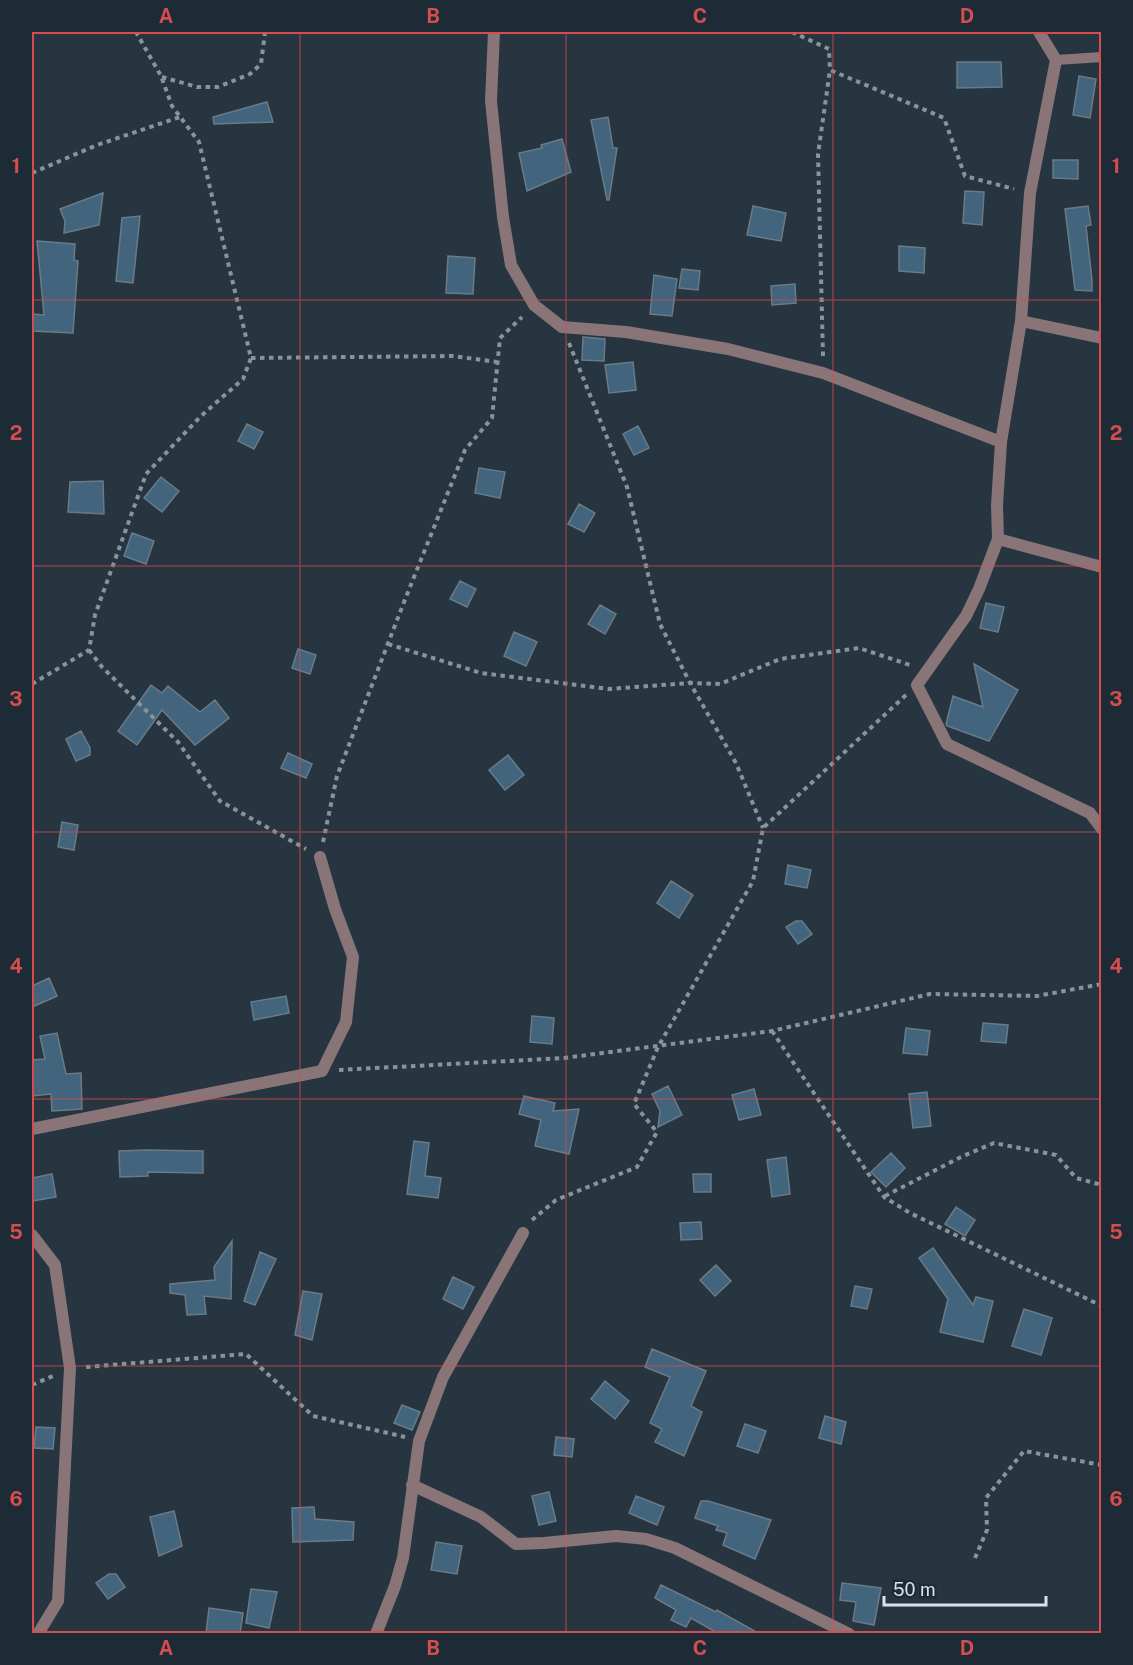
<svg xmlns="http://www.w3.org/2000/svg" width="1133" height="1665" font-family="'Public Sans',sans-serif">
<style>
.building{fill:#42647d;stroke:#6a7b87;stroke-width:1.5}
.lines{fill:none;stroke-linecap:round;stroke-linejoin:round}
.path{stroke:#88939c;stroke-width:4;stroke-dasharray:4.5 4.5;stroke-linecap:butt}
.service{stroke:#897577;stroke-width:10}
.minor{stroke:#897577;stroke-width:12}
.grid{fill:none;stroke:#d74d4f;stroke-width:1.5;stroke-opacity:0.55}
.neatline{fill:none;stroke:#d74d4f;stroke-width:2}
.grid-label{font-size:20px;text-anchor:middle;font-weight:bold;fill:#d74d4f}
</style>
<rect width="100%" height="100%" fill="#273540"/>
<path class="building" d="M 957,62 L 1001,62 L 1002,87 L 957,88 Z
M 1079,76 L 1096,79 L 1090,118 L 1073,115 Z
M 267,102 L 273,122 L 214,124 L 213,117 Z
M 608,117 L 613,148 L 617,148 L 609,200 L 607,200 L 591,120 Z
M 562,139 L 571,172 L 527,191 L 519,153 L 542,148 L 541,145 Z
M 1053,160 L 1078,160 L 1078,179 L 1053,178 Z
M 965,191 L 984,192 L 982,225 L 963,223 Z
M 103,193 L 99,225 L 64,233 L 65,221 L 60,209 Z
M 753,206 L 786,213 L 781,241 L 747,235 Z
M 1088,206 L 1091,225 L 1086,226 L 1092,280 L 1092,291 L 1075,290 L 1065,209 Z
M 140,216 L 133,283 L 116,281 L 122,218 Z
M 37,241 L 75,244 L 74,260 L 78,261 L 73,333 L 32,331 L 32,314 L 44,315 Z
M 899,246 L 925,248 L 924,273 L 899,271 Z
M 448,256 L 475,258 L 473,294 L 446,293 Z
M 682,269 L 700,271 L 698,290 L 679,288 Z
M 654,275 L 677,279 L 672,316 L 650,314 Z
M 795,284 L 796,303 L 772,305 L 771,286 Z
M 583,337 L 605,339 L 604,361 L 582,360 Z
M 633,362 L 636,390 L 609,393 L 605,365 Z
M 247,424 L 263,432 L 254,449 L 238,441 Z
M 638,426 L 649,448 L 634,455 L 623,434 Z
M 479,468 L 505,472 L 500,498 L 475,493 Z
M 161,477 L 179,491 L 162,512 L 144,498 Z
M 103,481 L 104,514 L 68,512 L 70,482 Z
M 579,504 L 595,513 L 584,532 L 568,524 Z
M 132,533 L 154,541 L 146,564 L 124,556 Z
M 460,581 L 476,589 L 467,607 L 450,599 Z
M 986,603 L 1004,607 L 998,632 L 980,628 Z
M 600,605 L 616,614 L 605,634 L 588,624 Z
M 514,632 L 537,642 L 526,666 L 504,656 Z
M 298,649 L 316,655 L 310,674 L 292,668 Z
M 974,664 L 1018,690 L 989,741 L 947,726 L 946,724 L 953,696 L 983,707 Z
M 151,685 L 162,693 L 168,686 L 200,712 L 215,700 L 229,718 L 195,745 L 162,710 L 137,745 L 118,731 Z
M 81,731 L 90,748 L 90,755 L 76,761 L 66,739 Z
M 288,753 L 312,764 L 306,778 L 281,768 Z
M 508,755 L 524,775 L 505,790 L 489,770 Z
M 62,822 L 78,825 L 74,850 L 58,847 Z
M 788,865 L 811,870 L 807,888 L 785,884 Z
M 671,881 L 693,895 L 679,918 L 657,903 Z
M 796,921 L 802,921 L 812,934 L 798,944 L 786,927 Z
M 49,978 L 57,996 L 32,1007 L 32,986 Z
M 286,996 L 289,1013 L 254,1020 L 251,1002 Z
M 532,1016 L 554,1018 L 552,1044 L 530,1042 Z
M 983,1023 L 1008,1025 L 1006,1043 L 981,1041 Z
M 906,1028 L 930,1031 L 927,1055 L 903,1053 Z
M 57,1033 L 66,1074 L 81,1073 L 82,1109 L 52,1111 L 51,1094 L 32,1096 L 32,1060 L 45,1059 L 40,1036 Z
M 668,1086 L 682,1115 L 658,1127 L 660,1111 L 652,1094 Z
M 754,1089 L 761,1115 L 739,1120 L 732,1095 Z
M 927,1092 L 931,1126 L 913,1128 L 909,1094 Z
M 524,1096 L 555,1103 L 553,1111 L 579,1109 L 569,1154 L 535,1146 L 541,1120 L 519,1114 Z
M 414,1141 L 429,1143 L 425,1176 L 441,1178 L 438,1198 L 407,1194 Z
M 147,1150 L 203,1151 L 203,1173 L 148,1172 L 148,1176 L 120,1177 L 119,1151 Z
M 891,1153 L 905,1168 L 886,1187 L 871,1172 Z
M 786,1157 L 790,1194 L 772,1197 L 767,1160 Z
M 52,1174 L 56,1197 L 32,1201 L 32,1178 Z
M 693,1174 L 711,1174 L 711,1192 L 694,1192 Z
M 956,1207 L 975,1220 L 965,1236 L 945,1224 Z
M 701,1222 L 702,1239 L 681,1240 L 680,1223 Z
M 232,1241 L 231,1299 L 204,1296 L 206,1314 L 187,1315 L 185,1295 L 170,1293 L 170,1284 L 215,1280 L 214,1267 Z
M 933,1248 L 973,1305 L 976,1297 L 993,1301 L 983,1342 L 940,1332 L 948,1299 L 919,1258 Z
M 260,1252 L 276,1259 L 255,1305 L 244,1301 Z
M 716,1265 L 731,1281 L 715,1296 L 700,1280 Z
M 453,1277 L 474,1287 L 463,1309 L 443,1299 Z
M 855,1286 L 872,1289 L 867,1309 L 851,1306 Z
M 303,1291 L 322,1294 L 312,1340 L 295,1335 Z
M 1024,1309 L 1052,1318 L 1041,1355 L 1012,1346 Z
M 652,1349 L 706,1371 L 691,1406 L 702,1412 L 684,1456 L 655,1442 L 662,1429 L 650,1423 L 670,1377 L 645,1367 Z
M 605,1381 L 629,1401 L 615,1419 L 591,1399 Z
M 402,1405 L 420,1412 L 412,1430 L 394,1423 Z
M 825,1416 L 846,1422 L 841,1444 L 819,1438 Z
M 745,1424 L 766,1431 L 758,1453 L 737,1446 Z
M 36,1427 L 55,1428 L 53,1449 L 34,1448 Z
M 556,1437 L 574,1439 L 572,1457 L 554,1455 Z
M 549,1492 L 556,1521 L 539,1525 L 532,1496 Z
M 636,1496 L 664,1507 L 657,1525 L 629,1513 Z
M 701,1501 L 708,1501 L 771,1520 L 755,1559 L 723,1545 L 727,1533 L 716,1530 L 718,1526 L 695,1518 Z
M 314,1507 L 315,1519 L 354,1522 L 353,1540 L 293,1542 L 292,1508 Z
M 174,1511 L 182,1546 L 159,1556 L 150,1517 Z
M 436,1542 L 462,1546 L 457,1574 L 431,1570 Z
M 109,1574 L 116,1574 L 125,1587 L 108,1599 L 96,1583 Z
M 842,1583 L 881,1588 L 874,1625 L 853,1621 L 856,1602 L 840,1600 Z
M 661,1585 L 716,1612 L 717,1610 L 760,1634 L 719,1634 L 691,1618 L 686,1627 L 671,1620 L 676,1610 L 655,1598 Z
M 251,1589 L 277,1592 L 269,1628 L 246,1623 Z
M 209,1608 L 243,1613 L 240,1634 L 206,1634 Z"/>
<g class="lines">
<path class="path" d="M 792,32 L 829,49 L 830,70 L 944,118 L 965,176 L 1014,189
M 162,77 L 197,87 L 218,87 L 250,74 L 261,64 L 265,32
M 32,173 L 97,145 L 180,117
M 569,343 L 627,487 L 660,624 L 690,683 L 736,763 L 763,828
M 823,356 L 818,154 L 830,70
M 251,358 L 453,356 L 497,362
M 388,644 L 481,673 L 609,689 L 690,683 L 720,684 L 780,659 L 859,648 L 913,666
M 89,650 L 102,667 L 178,742 L 220,801 L 306,849
M 32,684 L 89,650 L 95,615 L 146,474 L 201,416 L 243,379 L 251,358 L 199,142 L 172,106 L 161,76 L 136,32
M 323,842 L 337,776 L 404,602 L 465,450 L 492,418 L 500,338 L 522,317
M 772,1031 L 884,1197 L 910,1213 L 1102,1306
M 339,1070 L 564,1058 L 772,1031 L 930,994 L 1037,996 L 1102,984
M 885,1196 L 961,1157 L 994,1143 L 1056,1155 L 1076,1178 L 1102,1185
M 532,1220 L 556,1200 L 637,1167 L 657,1132 L 634,1104 L 658,1047 L 753,881 L 763,828 L 906,695
M 86,1367 L 246,1354 L 313,1416 L 405,1437
M 32,1385 L 53,1376
M 975,1558 L 987,1530 L 986,1498 L 1024,1451 L 1102,1465"/>
<path class="service" d="M 1056,60 L 1102,57"/>
<path class="minor" d="M 494,32 L 491,101 L 503,217 L 511,265 L 534,305 L 562,327 L 626,332 L 728,349 L 823,373 L 1001,442
M 1039,32 L 1056,60 L 1030,193 L 1021,321 L 1001,442 L 997,505 L 998,539 L 979,589 L 966,616 L 917,685 L 947,744 L 1090,813 L 1102,829
M 1021,321 L 1102,338
M 998,539 L 1102,567
M 32,1129 L 322,1071 L 346,1022 L 353,957 L 335,909 L 320,857
M 32,1235 L 55,1265 L 70,1368 L 58,1601 L 38,1634
M 412,1485 L 481,1517 L 516,1544 L 544,1543 L 616,1536 L 646,1539 L 675,1548 L 849,1634
M 376,1634 L 395,1586 L 403,1558 L 419,1441 L 443,1377 L 523,1233"/>
</g>
<path class="grid" d="M 300,32 L 300,1634M 566,32 L 566,1634M 833,32 L 833,1634M 32,300 L 1102,300M 32,566 L 1102,566M 32,832 L 1102,832M 32,1099 L 1102,1099M 32,1366 L 1102,1366"/>
<rect width="1133" height="1665" fill="none" stroke="#1d2b36" stroke-width="66"/>
<path d="M884 1596v9h162v-9" fill="none" stroke="#dae3ea" stroke-width="3"/>
<text x="893" y="1596" font-size="18" fill="#dae3ea" stroke="#1d2b36" stroke-width="4.5" paint-order="stroke">50 m</text>
<rect x="33" y="33" width="1067" height="1599" class="neatline"/>
<g class="grid-label">
<text x="166" y="23">A</text>
<text x="433" y="23">B</text>
<text x="700" y="23">C</text>
<text x="967" y="23">D</text>
<text x="16" y="173">1</text>
<text x="1116" y="173">1</text>
<text x="16" y="440">2</text>
<text x="1116" y="440">2</text>
<text x="16" y="706">3</text>
<text x="1116" y="706">3</text>
<text x="16" y="973">4</text>
<text x="1116" y="973">4</text>
<text x="16" y="1239">5</text>
<text x="1116" y="1239">5</text>
<text x="16" y="1506">6</text>
<text x="1116" y="1506">6</text>
<text x="166" y="1655">A</text>
<text x="433" y="1655">B</text>
<text x="700" y="1655">C</text>
<text x="967" y="1655">D</text>
</g>
</svg>
